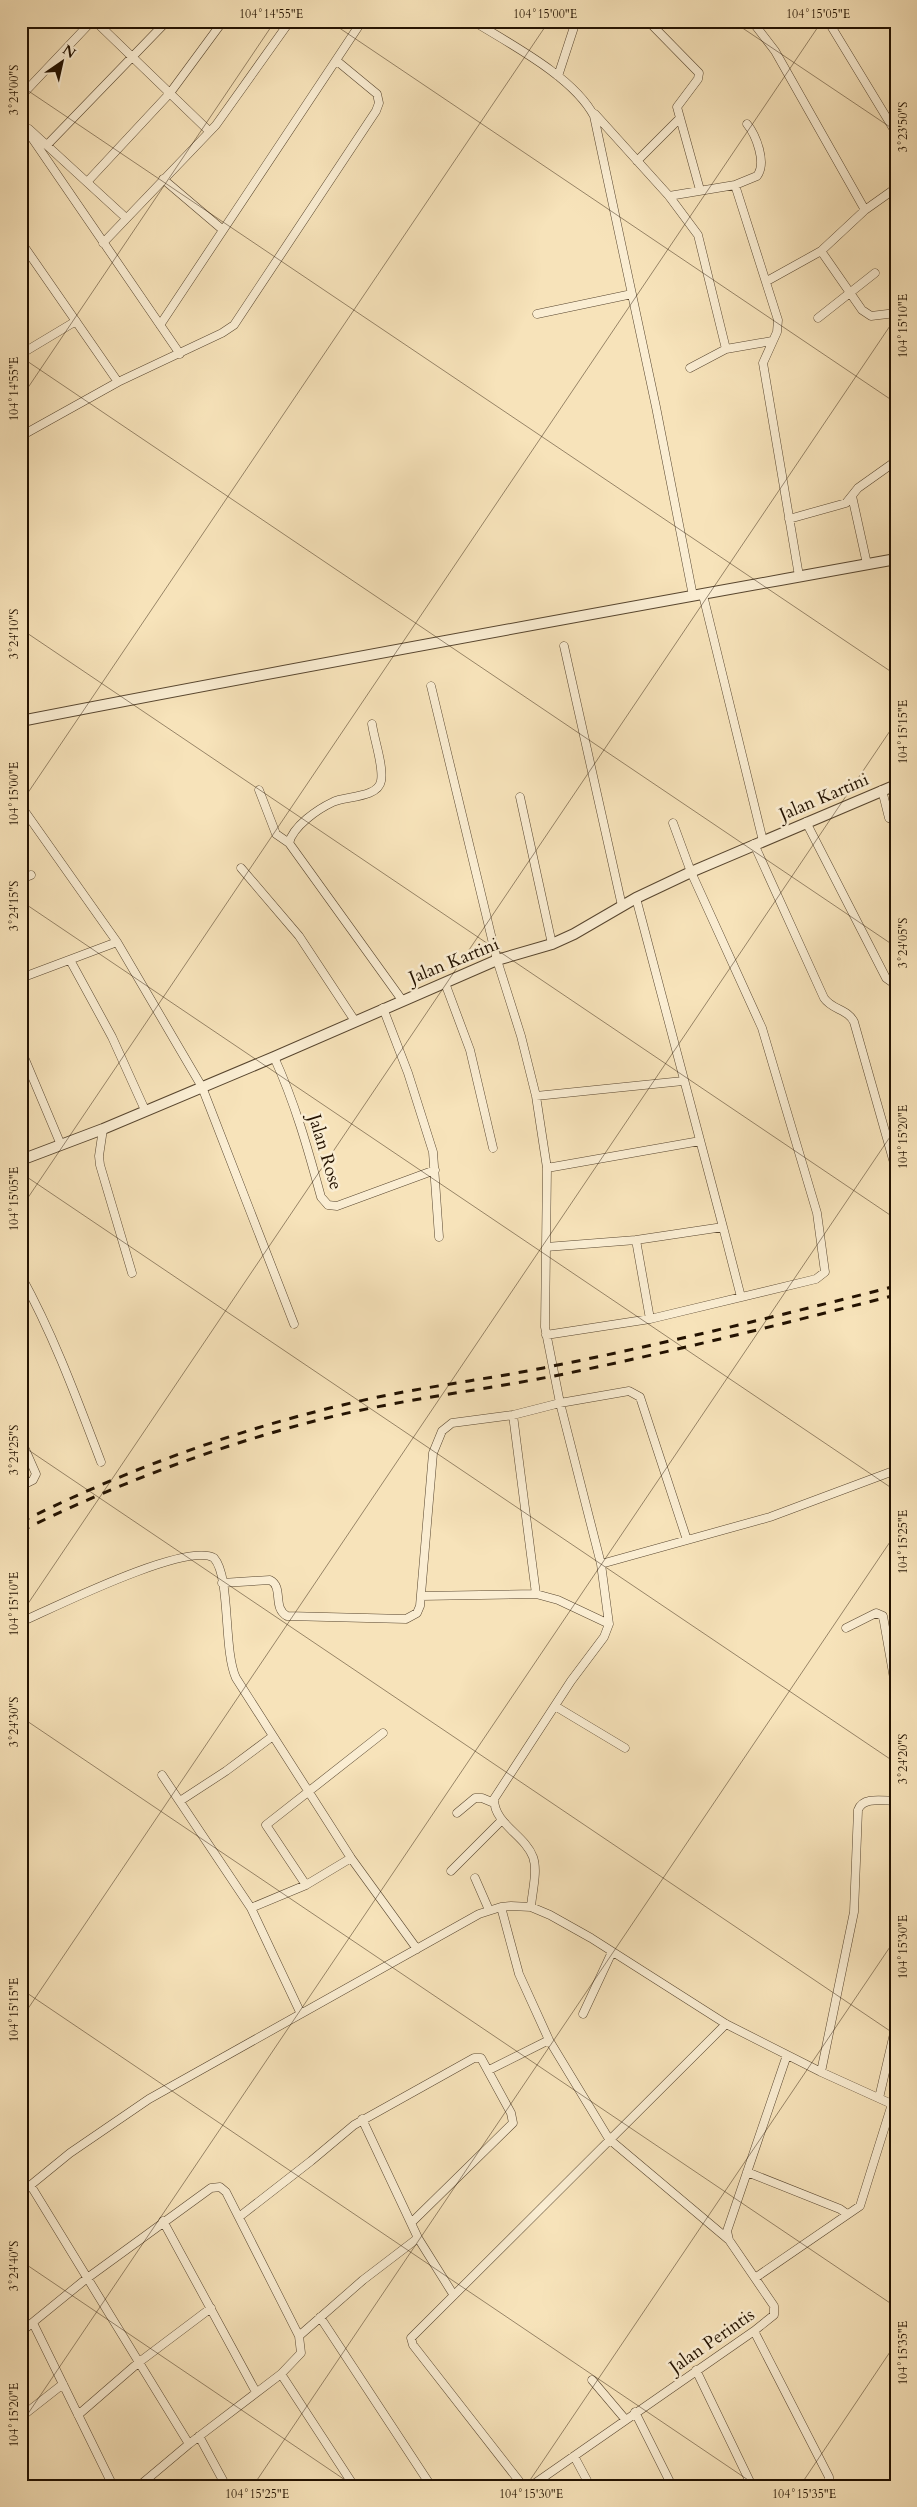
<svg xmlns="http://www.w3.org/2000/svg" width="917" height="2507" font-family="Cardo,serif">
<style>
.lines{fill:none;stroke-linecap:round;stroke-linejoin:round}
.minor-casing{stroke:#58462f;stroke-width:9}
.tertiary-casing{stroke:#58462f;stroke-width:12}
.minor{stroke:#faedd2;stroke-width:8}
.tertiary{stroke:#faedd2;stroke-width:10}
.rail{stroke:#231201;stroke-width:3;stroke-dasharray:9 9;stroke-linecap:butt}
.ticks{fill:none;stroke:#231201;stroke-width:1;stroke-opacity:0.45}
.labels{text-anchor:middle;dominant-baseline:central;stroke-width:5;stroke-linejoin:round;paint-order:stroke}
.street-label{font-size:18px;fill:#231201;stroke:#faedd2}
.neatline{fill:none;stroke:#231201;stroke-width:2}
.ticks-label{font-size:12px;text-anchor:middle;fill:#231201}
</style>
<rect width="100%" height="100%" fill="#f7e3ba"/>
<filter id="stains"><feTurbulence type="fractalNoise" baseFrequency=".004" numOctaves="4"/><feColorMatrix values="0 0 0 0 .2 0 0 0 0 .09 0 0 0 0 .02 0 0 0 .5 -.17"/></filter>
<radialGradient id="worn" r=".72"><stop offset=".6" stop-color="#630" stop-opacity="0"/><stop offset="1" stop-color="#630" stop-opacity=".3"/></radialGradient>
<g class="lines">
<defs>
<path id="minor" d="M 95,21 L 209,131
M 473,21 C 510,44 574,77 594,116 L 656,407 L 693,596
M 648,21 L 699,73 L 698,79 L 677,107 L 700,190
M 752,21 L 775,51 L 865,210
M 828,21 L 896,133
M 558,76 L 576,21
M 21,96 L 92,21
M 595,114 L 669,196 L 698,235 L 726,349
M 21,122 L 180,354
M 29,129 L 126,218
M 47,145 L 167,21
M 637,161 L 680,118
M 163,179 L 223,230
M 88,181 L 170,93 L 223,21
M 735,185 L 778,320 L 777,332 L 763,363 L 799,576
M 669,196 L 735,185 L 757,176 C 767,163 756,135 747,124
M 21,242 L 118,382
M 103,243 L 216,125 L 290,21
M 821,251 L 862,310 L 871,316 L 896,313
M 767,281 L 821,251 L 865,210 L 896,188
M 537,314 L 632,294
M 818,318 L 875,273
M 160,325 L 362,21
M 21,354 L 76,321
M 690,368 L 726,349 L 772,341
M 21,436 L 118,382 L 222,333 L 234,325 L 376,111 L 379,103 L 377,94 L 337,61
M 852,496 L 867,564
M 789,519 L 846,503 L 858,488 L 896,461
M 703,595 L 763,841
M 564,646 L 622,906
M 431,686 L 497,960 L 521,1036 L 536,1096 L 547,1168 L 545,1327 L 560,1403 L 601,1564 L 609,1624 L 604,1637 L 571,1681 L 494,1799 C 494,1824 525,1835 533,1857 C 538,1871 532,1892 531,1907
M 372,724 C 374,739 384,767 381,781 C 378,798 345,796 333,802 C 318,809 293,826 289,843 L 402,1000
M 259,790 L 276,834 L 289,843
M 882,790 L 889,818 L 896,821
M 520,797 L 552,944
M 21,806 L 117,942 L 202,1087 L 294,1324
M 806,822 L 886,978 L 896,985
M 754,844 L 824,998 C 832,1010 848,1009 854,1022 L 896,1170
M 241,868 L 299,936 L 355,1021
M 21,879 L 31,875
M 70,960 L 112,1037 L 145,1110
M 21,978 L 117,942
M 445,983 L 470,1050 L 493,1148
M 383,1008 L 408,1073 L 433,1152 L 439,1237
M 21,1050 L 61,1145
M 274,1057 C 295,1103 308,1149 321,1197 L 328,1205 L 337,1206 L 435,1170
M 536,1096 L 683,1081
M 103,1129 L 99,1156 L 100,1165 L 132,1273
M 547,1168 L 700,1141
M 723,1227 L 741,1297
M 636,1240 L 650,1319
M 546,1247 L 636,1240 L 723,1227 L 636,898
M 21,1276 C 54,1336 77,1399 101,1462
M 546,1335 L 650,1319 L 816,1279 L 825,1272 L 817,1213 L 762,1028 L 691,872 L 673,823
M 513,1415 L 536,1594
M 21,1440 L 36,1474 L 33,1480 L 21,1486
M 601,1564 L 770,1517 L 896,1470
M 222,1583 L 270,1580 C 284,1587 272,1608 287,1616 L 406,1619 L 417,1613 L 420,1606 L 433,1453 L 442,1431 L 452,1423 L 513,1415 L 560,1403 L 629,1391 L 640,1397 L 687,1540
M 421,1596 L 536,1594 L 558,1600 L 609,1624
M 21,1622 C 53,1608 187,1541 214,1558 C 231,1577 223,1650 236,1678 L 351,1858 L 417,1949
M 846,1628 L 876,1613 L 883,1616 L 896,1690
M 555,1706 L 625,1748
M 162,1775 L 251,1908 L 301,2014
M 180,1801 L 226,1771 L 273,1736
M 457,1813 L 475,1798 L 482,1798 L 494,1803
M 451,1871 L 502,1820
M 475,1878 L 489,1910
M 306,1885 L 266,1825 L 383,1733
M 501,1907 L 519,1974 L 549,2040 L 609,2139 L 729,2240
M 251,1908 L 306,1885 L 351,1858
M 583,2014 L 612,1952
M 489,2070 L 549,2040
M 821,2072 L 854,1912 L 858,1810 C 863,1796 884,1801 896,1801
M 879,2098 L 896,2025
M 362,2119 L 418,2238 L 453,2294
M 747,2172 L 840,2209 L 847,2214
M 31,2186 L 189,2444
M 21,2193 L 70,2153 L 149,2099 L 479,1914 L 501,1907 L 511,1906 L 531,1907 L 550,1915 L 591,1938 L 726,2024 L 821,2072 L 896,2106
M 239,2217 L 311,2161 L 354,2125 L 474,2058 L 481,2058 L 511,2113 L 513,2123 L 411,2223
M 163,2221 L 256,2392
M 755,2278 L 860,2206 L 892,2104
M 320,2317 L 431,2486
M 33,2323 L 113,2486
M 754,2331 L 829,2477 L 829,2486
M 21,2332 L 86,2279 L 211,2188 L 220,2187 L 226,2192 L 299,2336 L 301,2353 L 281,2374 L 189,2444 L 139,2486
M 299,2336 L 363,2280 L 418,2238
M 696,2370 L 752,2486
M 281,2374 L 354,2486
M 592,2380 L 625,2419
M 635,2412 L 672,2486
M 78,2415 L 138,2363 L 211,2308
M 21,2417 L 63,2384
M 199,2436 L 226,2486
M 574,2456 L 590,2486
M 523,2486 L 413,2345 L 411,2338 L 726,2024
M 531,2486 L 754,2331 L 774,2315 L 774,2306 L 729,2240 L 727,2231 L 787,2055"/>
<path id="tertiary" d="M 21,721 C 312,664 604,612 896,559
M 21,1160 L 103,1129 L 274,1057 L 497,960 L 552,944 L 574,934 L 636,898 L 691,872 L 896,785"/>
</defs>
<use href="#minor" class="minor-casing"/>
<use href="#tertiary" class="tertiary-casing"/>
<use href="#minor" class="minor"/>
<use href="#tertiary" class="tertiary"/>
<path class="rail" d="M 21,1522 C 133,1466 255,1423 378,1397 C 436,1385 495,1378 553,1366 C 668,1343 782,1315 896,1286
M 21,1531 C 112,1486 209,1449 307,1423 C 388,1401 472,1392 554,1376 C 668,1353 782,1324 896,1295"/>
</g>
<path class="ticks" d="M 329,21 L 896,403M 732,21 L 896,131M 21,86 L 896,675M 21,357 L 896,947M 21,398 L 275,21M 21,629 L 896,1219M 21,803 L 549,21M 21,901 L 896,1491M 21,1173 L 896,1763M 21,1208 L 822,21M 21,1445 L 896,2035M 21,1614 L 896,317M 21,1717 L 896,2307M 21,1989 L 757,2486M 21,2019 L 896,722M 21,2261 L 354,2486M 21,2424 L 896,1128M 253,2486 L 896,1533M 526,2486 L 896,1938M 800,2486 L 896,2343"/>
<g class="labels">
<g class="street-label">
<text transform="translate(824 797) rotate(-23)">Jalan Kartini</text>
<text transform="translate(454 961) rotate(-22)">Jalan Kartini</text>
<text transform="translate(325 1152) rotate(73)">Jalan Rose</text>
<text transform="translate(712 2341) rotate(-35)">Jalan Perintis</text>
</g>
</g>
<rect width="917" height="2507" fill="none" stroke="#f7e3ba" stroke-width="55"/>
<g transform="translate(62 62) rotate(34)" stroke="#faedd2" stroke-width="4" paint-order="stroke">
<path d="M0-4L9 19L0 12L-9 19Z" fill="#231201"/>
<text y="-8" font-size="14" font-weight="bold" text-anchor="middle" fill="#231201">N</text>
</g>
<rect x="28" y="28" width="862" height="2452" class="neatline"/>
<g class="ticks-label">
<text x="271" y="18">104°14'55"E</text>
<text x="545" y="18">104°15'00"E</text>
<text x="818" y="18">104°15'05"E</text>
<text transform="translate(14 90) rotate(-90)" y="4">3°24'00"S</text>
<text transform="translate(903 127) rotate(-90)" y="4">3°23'50"S</text>
<text transform="translate(903 326) rotate(-90)" y="4">104°15'10"E</text>
<text transform="translate(14 389) rotate(-90)" y="4">104°14'55"E</text>
<text transform="translate(14 634) rotate(-90)" y="4">3°24'10"S</text>
<text transform="translate(903 732) rotate(-90)" y="4">104°15'15"E</text>
<text transform="translate(14 794) rotate(-90)" y="4">104°15'00"E</text>
<text transform="translate(14 906) rotate(-90)" y="4">3°24'15"S</text>
<text transform="translate(903 943) rotate(-90)" y="4">3°24'05"S</text>
<text transform="translate(903 1137) rotate(-90)" y="4">104°15'20"E</text>
<text transform="translate(14 1199) rotate(-90)" y="4">104°15'05"E</text>
<text transform="translate(14 1450) rotate(-90)" y="4">3°24'25"S</text>
<text transform="translate(903 1542) rotate(-90)" y="4">104°15'25"E</text>
<text transform="translate(14 1604) rotate(-90)" y="4">104°15'10"E</text>
<text transform="translate(14 1722) rotate(-90)" y="4">3°24'30"S</text>
<text transform="translate(903 1759) rotate(-90)" y="4">3°24'20"S</text>
<text transform="translate(903 1947) rotate(-90)" y="4">104°15'30"E</text>
<text transform="translate(14 2010) rotate(-90)" y="4">104°15'15"E</text>
<text transform="translate(14 2266) rotate(-90)" y="4">3°24'40"S</text>
<text transform="translate(903 2353) rotate(-90)" y="4">104°15'35"E</text>
<text transform="translate(14 2415) rotate(-90)" y="4">104°15'20"E</text>
<text x="257" y="2498">104°15'25"E</text>
<text x="531" y="2498">104°15'30"E</text>
<text x="804" y="2498">104°15'35"E</text>
</g>
<rect width="100%" height="100%" filter="url(#stains)"/>
<rect width="100%" height="100%" fill="url(#worn)"/>
</svg>
